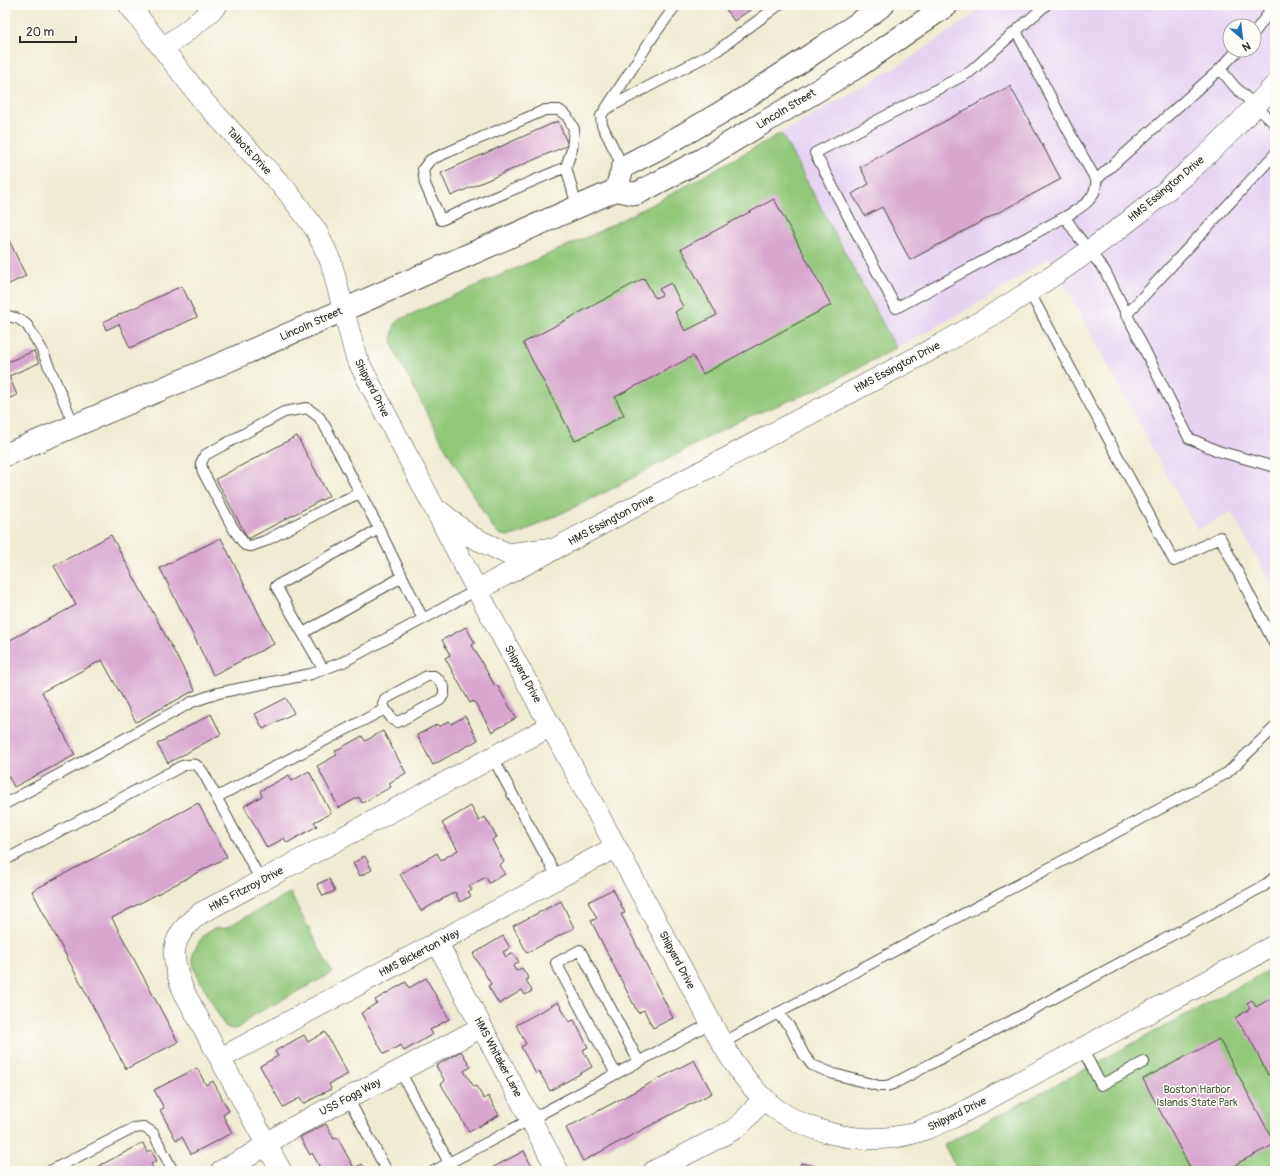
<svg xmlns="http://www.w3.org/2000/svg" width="1280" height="1176" font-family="Pangolin,sans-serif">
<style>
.built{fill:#e5d3f1;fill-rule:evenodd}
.green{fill:#91c779;stroke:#5e7952}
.building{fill:#d8a6ce}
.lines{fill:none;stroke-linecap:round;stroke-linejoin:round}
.lane-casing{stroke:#494844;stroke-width:12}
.street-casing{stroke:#494844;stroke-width:22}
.primary-casing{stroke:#494844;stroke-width:24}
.lane{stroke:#fff;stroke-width:10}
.street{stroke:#fff;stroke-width:21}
.primary{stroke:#fff;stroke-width:22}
.labels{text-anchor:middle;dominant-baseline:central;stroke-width:3;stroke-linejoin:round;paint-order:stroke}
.street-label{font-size:11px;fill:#2b2b2b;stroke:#fdfcf7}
.park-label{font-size:11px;fill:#4a5a42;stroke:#fdfcf7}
</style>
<rect width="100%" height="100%" fill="#fdfcf7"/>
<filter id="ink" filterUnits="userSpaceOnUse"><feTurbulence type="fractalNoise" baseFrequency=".025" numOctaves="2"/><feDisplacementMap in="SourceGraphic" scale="8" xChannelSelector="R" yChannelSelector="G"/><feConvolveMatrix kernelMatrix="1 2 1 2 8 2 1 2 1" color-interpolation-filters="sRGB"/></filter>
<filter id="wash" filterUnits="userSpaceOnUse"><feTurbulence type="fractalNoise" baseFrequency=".012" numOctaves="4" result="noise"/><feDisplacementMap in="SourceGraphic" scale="16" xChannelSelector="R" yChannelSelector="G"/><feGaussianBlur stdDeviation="0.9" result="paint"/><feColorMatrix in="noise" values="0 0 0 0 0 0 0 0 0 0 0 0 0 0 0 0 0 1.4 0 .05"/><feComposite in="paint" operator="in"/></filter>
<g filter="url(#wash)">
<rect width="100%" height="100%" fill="#f0ebd3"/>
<path class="built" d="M 986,5 L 1275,5 L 1275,586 L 1273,587 L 1231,512 L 1197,530 L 1049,257 L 1002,289 L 961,313 L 896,348 L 781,133 L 903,63 L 945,35 ZM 1230,26 L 1254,26 L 1254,50 L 1230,50 Z"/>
<path class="green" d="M 781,133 L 896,348 L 812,392 L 745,418 L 604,493 L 518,534 C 507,537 499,537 492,527 L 447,451 L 395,352 C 391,341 391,330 398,320 L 590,236 L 664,198 Z
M 290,893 L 332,973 L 250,1017 C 242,1026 235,1034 224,1025 L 197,975 L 193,964 L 193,952 L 201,939 L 207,932 L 214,928 L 227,927 Z
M 1275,967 L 1275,1164 L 1273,1171 L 958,1171 L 944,1145 Z"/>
<g id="blocks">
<path class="building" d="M 723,5 L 757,5 L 734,21 Z
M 1010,86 L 1061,179 L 910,260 L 882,207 L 865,216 L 852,194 L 869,184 L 860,167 Z
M 558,121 L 568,145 L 451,196 L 441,173 Z
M 774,199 L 831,305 L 703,374 L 693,356 L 615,397 L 624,415 L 575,441 L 523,343 L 644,278 L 655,298 L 662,295 L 659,289 L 671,283 L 683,307 L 675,312 L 685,331 L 717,315 L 681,249 Z
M 5,232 L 26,276 L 5,286 Z
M 182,286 L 197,317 L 130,348 L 119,324 L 106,330 L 103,322 Z
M 34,351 L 39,363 L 9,376 L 17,395 L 5,400 L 5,363 Z
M 297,436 L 329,496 L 248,539 L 216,479 Z
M 111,535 L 195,690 L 136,722 L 102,660 L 42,692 L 75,755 L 14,787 L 5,770 L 5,631 L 10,640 L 76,605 L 54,566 Z
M 221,538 L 274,644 L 213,675 L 160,568 Z
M 466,627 L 475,643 L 472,645 L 495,686 L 497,685 L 516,718 L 492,732 L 474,701 L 470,703 L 445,658 L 450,655 L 442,640 Z
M 286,698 L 294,713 L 263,729 L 255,714 Z
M 211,714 L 221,734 L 168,763 L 157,744 Z
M 465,716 L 478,740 L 433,765 L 417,735 L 438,724 L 439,727 L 449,721 L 451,724 Z
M 383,731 L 406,773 L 389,783 L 391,787 L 362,803 L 359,797 L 339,808 L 317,766 L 337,755 L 335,751 L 362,736 L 365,741 Z
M 309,771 L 331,813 L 314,822 L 317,826 L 287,843 L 284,838 L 267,848 L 244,806 L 262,796 L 260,791 L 289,775 L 292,781 Z
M 198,803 L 227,857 L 112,918 L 178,1042 L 126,1069 L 32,891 Z
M 471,806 L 479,821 L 485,817 L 497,837 L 492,840 L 504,862 L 499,865 L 505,874 L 489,883 L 486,877 L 469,886 L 472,890 L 468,892 L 471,896 L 460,902 L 455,892 L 421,911 L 400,874 L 437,853 L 441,860 L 458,850 L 442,823 Z
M 365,856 L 372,870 L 360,876 L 353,863 Z
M 329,879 L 335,891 L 323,896 L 317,884 Z
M 613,889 L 625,913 L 621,914 L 673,1018 L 653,1028 L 644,1010 L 638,1013 L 591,921 L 597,918 L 588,902 Z
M 561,901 L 574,928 L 527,953 L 513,926 Z
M 503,936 L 510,948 L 503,952 L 506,957 L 513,953 L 519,962 L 513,966 L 516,971 L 522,968 L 529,979 L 526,980 L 532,991 L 525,995 L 522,990 L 499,1004 L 488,986 L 491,984 L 473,954 Z
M 426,978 L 449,1019 L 430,1030 L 433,1034 L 404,1051 L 401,1045 L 384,1054 L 361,1013 L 377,1003 L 375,1000 L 406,982 L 409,988 Z
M 1275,996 L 1275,1071 L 1268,1075 L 1249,1037 L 1235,1018 L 1250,1009 L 1247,1003 L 1252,1000 L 1256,1007 Z
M 558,1002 L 569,1022 L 574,1020 L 588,1047 L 583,1050 L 592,1067 L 550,1091 L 539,1071 L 536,1074 L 521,1047 L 526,1044 L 516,1025 Z
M 325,1032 L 348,1074 L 329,1084 L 331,1089 L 303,1104 L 300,1098 L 283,1107 L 260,1066 L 278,1056 L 275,1051 L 304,1035 L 308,1042 Z
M 1219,1039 L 1275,1144 L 1236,1164 L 1240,1171 L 1192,1171 L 1143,1079 Z
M 461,1051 L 471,1067 L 464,1071 L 474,1087 L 476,1086 L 484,1099 L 488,1096 L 499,1115 L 469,1132 L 441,1084 L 445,1081 L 436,1066 Z
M 694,1060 L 712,1093 L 583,1161 L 566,1128 Z
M 197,1068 L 206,1085 L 213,1081 L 229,1111 L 223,1115 L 232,1133 L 191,1154 L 182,1137 L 176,1140 L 160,1110 L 164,1108 L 154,1090 Z
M 326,1124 L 334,1139 L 337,1137 L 354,1168 L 362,1164 L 366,1171 L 322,1171 L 312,1153 L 310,1155 L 300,1137 Z
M 143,1143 L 147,1152 L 151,1150 L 157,1161 L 151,1164 L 155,1171 L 94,1171 L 93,1169 Z
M 524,1151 L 534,1171 L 486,1171 Z
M 801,1163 L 831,1170 L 831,1171 L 799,1171 Z"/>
</g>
</g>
<g filter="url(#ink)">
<use href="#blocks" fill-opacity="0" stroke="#494844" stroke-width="1"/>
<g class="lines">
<defs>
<path id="lane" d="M 1046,5 L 1016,31 L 1068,130 L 1096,180
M 1016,31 L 970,72 L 815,153 L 896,308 L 1065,217
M 1254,33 L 1268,14 L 1269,5
M 1220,69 L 1238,50
M 606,109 L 718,50 L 779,5
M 1275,124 L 1235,87 L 1220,69 L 1096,180 C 1098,199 1080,208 1065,217 L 1077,235 L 1105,271 L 1189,438 L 1218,451 L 1275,467
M 566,167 L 441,220 L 425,184 L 423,169 L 430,160 L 545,110 L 559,110 L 567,116 L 574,129 L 572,149 L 566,167 L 577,207
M 623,167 L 602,125 L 601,116 L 654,35 L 676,5
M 1029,291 L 1174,561 L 1220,537 L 1275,645
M 5,315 L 19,319 L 27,325 L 41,348 L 74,425
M 1126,315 L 1275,154
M 360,493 L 329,507 L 265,541 L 251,546 L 245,545 L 233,528 L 203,472 L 201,463 L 205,455 L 284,412 L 307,408 L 319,417 L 326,428 L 379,529
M 303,633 L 402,577
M 323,669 L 276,586 L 379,529 L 423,619
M 493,758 L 558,879
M 217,797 L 385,709 L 392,719 L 398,722 L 440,700 L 444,694 L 444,687 L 438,679 L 434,676 L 427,676 L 385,699 L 383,704 L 385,709
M 5,804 L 192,702 L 218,693 L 311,674 L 343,662 L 477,590
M 5,860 L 182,766 C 195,763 197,763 204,774 L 261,881
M 777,1013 L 790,1027 L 804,1055 L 812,1065 L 834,1074 L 879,1086 L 886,1086 L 893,1084 L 1208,916 L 1264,886 L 1275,877
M 722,1043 L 1227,773 L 1275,727
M 1082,1048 L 1101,1085 L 1144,1062
M 400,1071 L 449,1163
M 616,1074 L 556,963 L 580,950 L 639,1062
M 348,1098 L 387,1171
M 50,1171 L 134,1128 L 144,1127 L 153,1133 L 173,1171
M 434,1171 L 711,1023"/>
<path id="street" d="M 129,5 L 204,102 L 286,190 L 316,230 L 331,262 L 356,357 L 477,590 L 722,1043 C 736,1068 753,1092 776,1109 C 810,1132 854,1143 895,1137 C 917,1134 936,1125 956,1116 L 1275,945
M 163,48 C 182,35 201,21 217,5
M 441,512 L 470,536 L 508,554 L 546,549
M 477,590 L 942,344 C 1029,295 1114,238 1189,171 C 1220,144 1247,115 1275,85
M 438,944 L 558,1171
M 221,1058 L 616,847
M 221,1171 L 249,1156 L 288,1130 L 482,1027
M 281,1171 L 184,992 C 170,957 168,937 201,913 L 551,726
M 654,1171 L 733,1130 L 743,1122 L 764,1098"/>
<path id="primary" d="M 616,190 L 623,167 C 692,132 757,92 821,48 C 841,34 863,21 883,5
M 5,455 L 207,370 L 616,190 L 636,194 L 701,160 L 857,67 L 947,5"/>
</defs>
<use href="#lane" class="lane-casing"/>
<use href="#street" class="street-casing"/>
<use href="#primary" class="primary-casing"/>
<use href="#lane" class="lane"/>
<use href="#street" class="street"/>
<use href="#primary" class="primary"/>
</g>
</g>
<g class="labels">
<g class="street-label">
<text transform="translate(786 109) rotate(-31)">Lincoln Street</text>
<text transform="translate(249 151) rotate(47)">Talbots Drive</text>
<text transform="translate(1166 189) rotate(-40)">HMS Essington Drive</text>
<text transform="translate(311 324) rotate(-24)">Lincoln Street</text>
<text transform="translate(897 367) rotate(-28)">HMS Essington Drive</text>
<text transform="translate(372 388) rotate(63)">Shipyard Drive</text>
<text transform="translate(611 520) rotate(-28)">HMS Essington Drive</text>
<text transform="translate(523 674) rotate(61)">Shipyard Drive</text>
<text transform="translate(246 889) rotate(-28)">HMS Fitzroy Drive</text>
<text transform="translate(419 953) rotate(-28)">HMS Bickerton Way</text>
<text transform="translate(677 960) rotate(62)">Shipyard Drive</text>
<text transform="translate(498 1057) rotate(62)">HMS Whitaker Lane</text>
<text transform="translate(350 1097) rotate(-28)">USS Fogg Way</text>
<text transform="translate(957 1114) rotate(-26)">Shipyard Drive</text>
</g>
<g class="park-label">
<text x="1197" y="1089">Boston Harbor<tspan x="1197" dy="13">Islands State Park</tspan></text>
</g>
</g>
<rect width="1280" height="1176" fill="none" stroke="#fdfcf7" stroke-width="20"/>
<g transform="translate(1242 38) rotate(152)"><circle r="19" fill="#fdfcf7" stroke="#a9a8a5"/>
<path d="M0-3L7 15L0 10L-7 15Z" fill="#1f6fb2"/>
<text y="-6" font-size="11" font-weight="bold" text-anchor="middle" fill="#2b2b2b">N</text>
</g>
<path d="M20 36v6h56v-6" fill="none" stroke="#2b2b2b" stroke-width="2"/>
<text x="26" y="36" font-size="12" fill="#2b2b2b" stroke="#fdfcf7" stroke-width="3" paint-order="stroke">20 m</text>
</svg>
